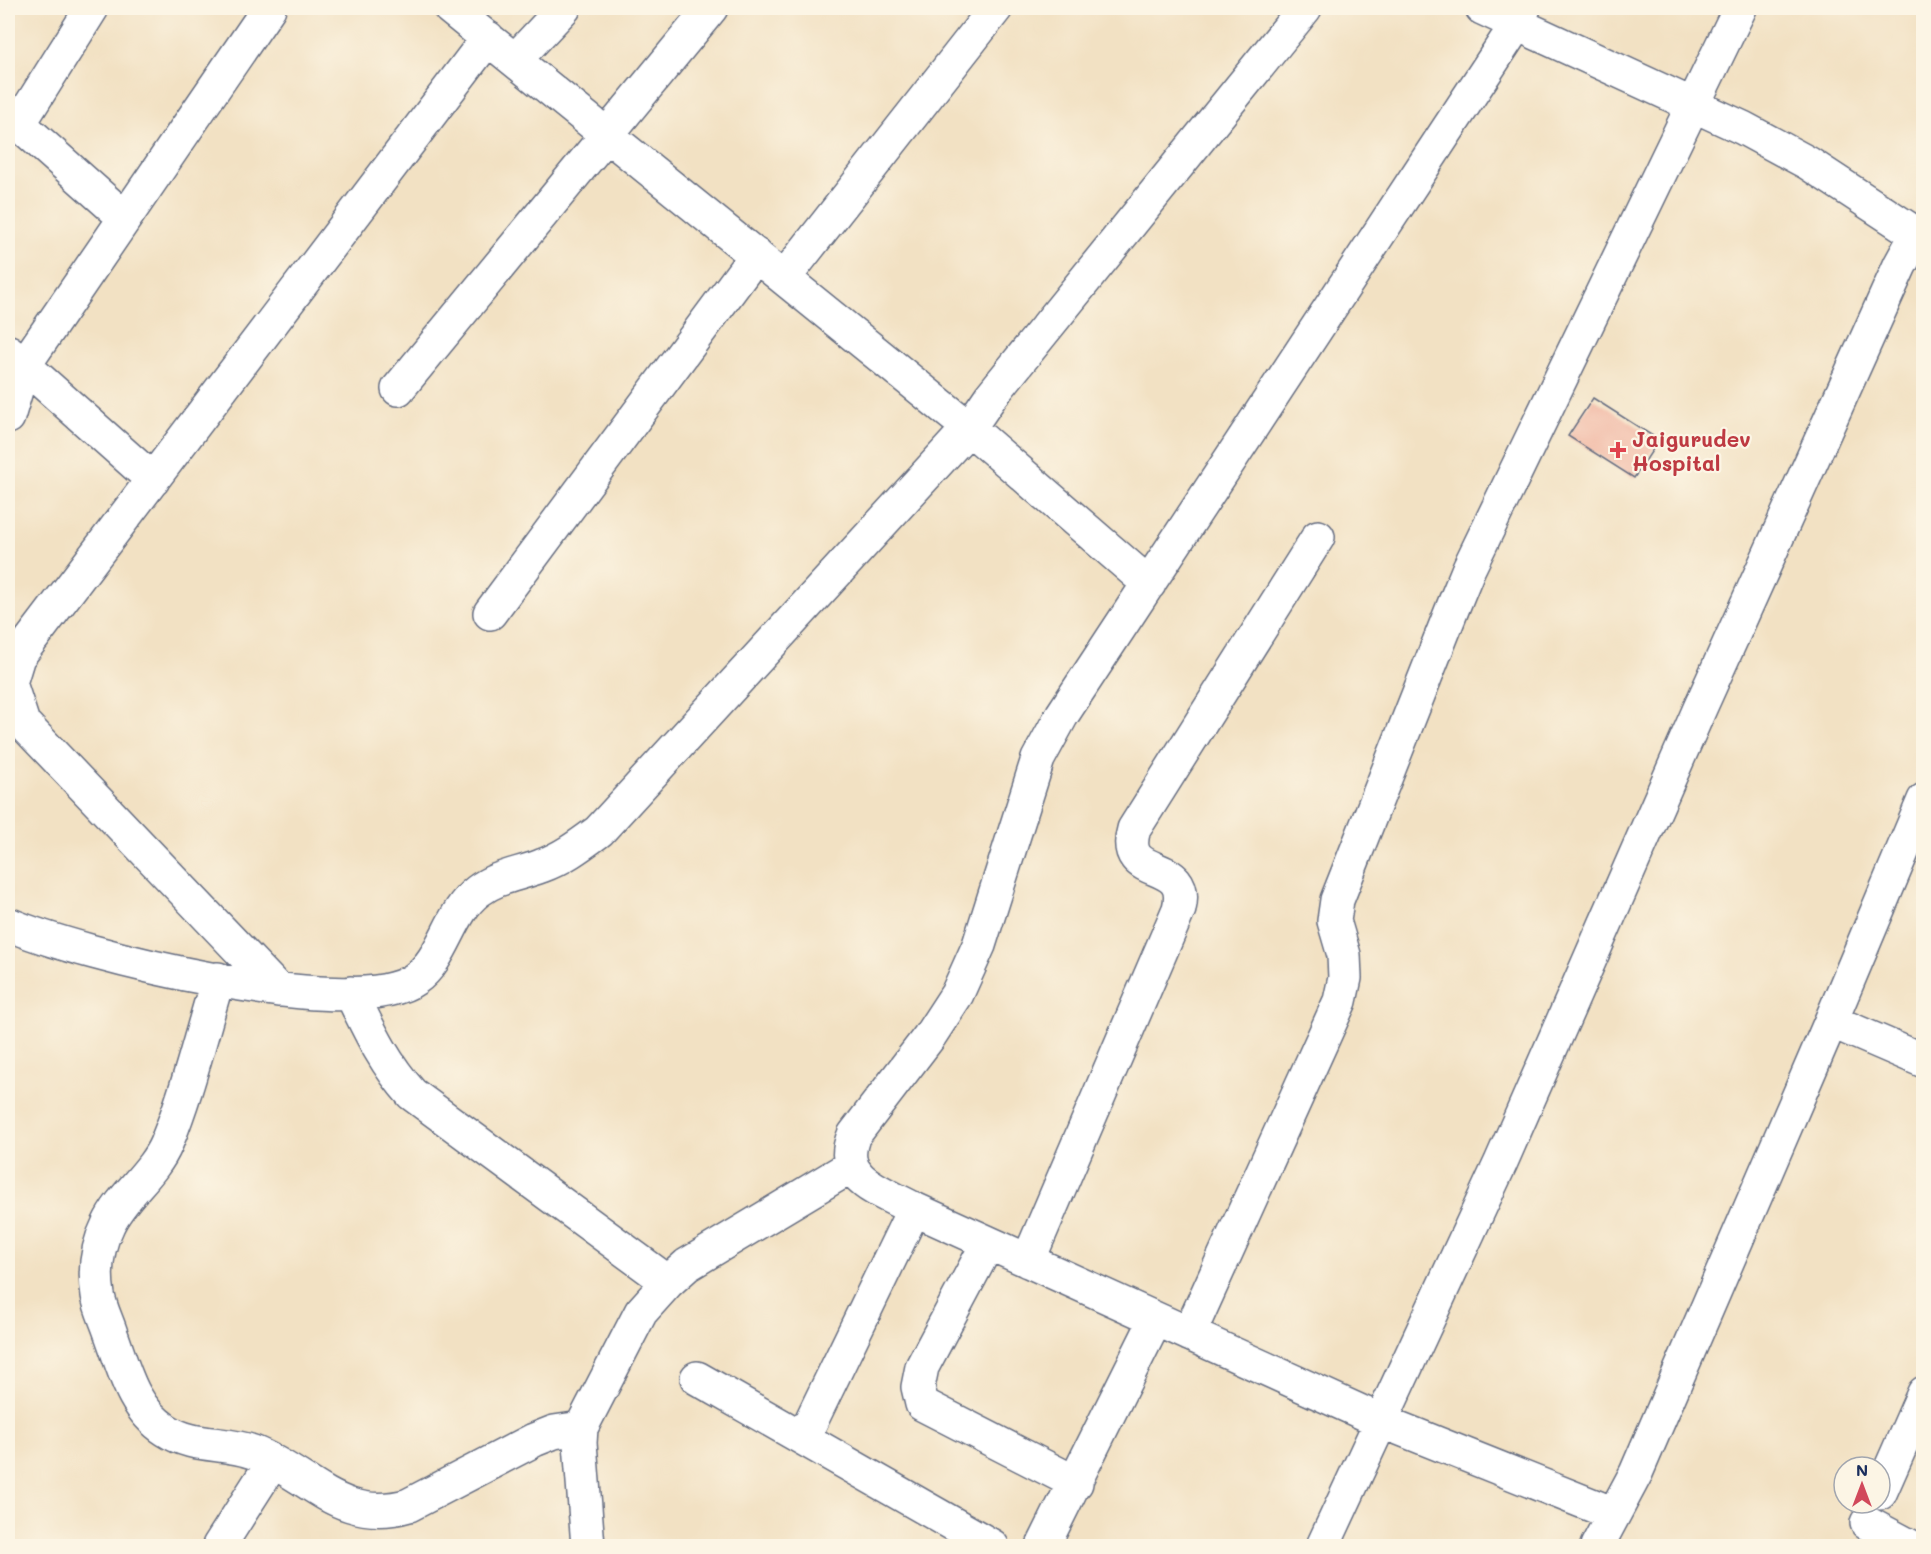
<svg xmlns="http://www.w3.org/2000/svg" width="1931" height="1554" font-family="Mali,sans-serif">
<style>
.building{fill:#eea590}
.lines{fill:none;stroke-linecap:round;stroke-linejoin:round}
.minor-casing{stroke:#666d81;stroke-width:36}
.minor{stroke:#fff;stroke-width:33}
.health-dot{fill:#e0444e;stroke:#fcf5e5;stroke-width:2}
.labels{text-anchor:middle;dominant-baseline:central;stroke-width:4.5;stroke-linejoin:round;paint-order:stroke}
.health-label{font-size:21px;font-weight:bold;fill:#be3a42;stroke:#fcf5e5;text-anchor:start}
</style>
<rect width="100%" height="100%" fill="#fcf5e5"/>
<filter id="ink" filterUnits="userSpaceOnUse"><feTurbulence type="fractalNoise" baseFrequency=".0167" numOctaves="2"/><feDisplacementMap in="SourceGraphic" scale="12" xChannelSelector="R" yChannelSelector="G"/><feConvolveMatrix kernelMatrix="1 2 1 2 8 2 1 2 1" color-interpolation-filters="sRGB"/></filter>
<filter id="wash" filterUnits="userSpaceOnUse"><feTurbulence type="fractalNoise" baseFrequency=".008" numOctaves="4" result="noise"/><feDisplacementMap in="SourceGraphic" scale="24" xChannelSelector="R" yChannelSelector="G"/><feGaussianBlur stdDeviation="1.35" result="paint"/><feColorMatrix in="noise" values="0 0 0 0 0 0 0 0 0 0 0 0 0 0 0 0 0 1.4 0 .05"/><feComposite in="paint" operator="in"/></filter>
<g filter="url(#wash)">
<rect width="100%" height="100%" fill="#f2e1c3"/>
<g id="blocks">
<path class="building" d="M 1593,398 L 1659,440 L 1634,478 L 1568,436 Z"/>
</g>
</g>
<g filter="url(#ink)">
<use href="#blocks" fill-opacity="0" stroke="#666d81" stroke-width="1.5"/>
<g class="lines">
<defs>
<path id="minor" d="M 450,8 L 969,428 L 991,396 L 1305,8
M 1482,8 L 1743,128 L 1808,163 L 1924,239
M 1524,8 L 1517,24 L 1062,715 L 1038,759 L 979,945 L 957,994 L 929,1037 L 854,1135 C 835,1180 882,1191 914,1209 L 1381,1421 L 1614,1514
M 515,60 L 564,8
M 8,114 L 125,218
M 19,124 L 92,8
M 784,278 L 996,8
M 9,352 L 153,480
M 398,389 L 711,8
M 8,417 L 23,367 L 269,8
M 490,613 L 756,255
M 8,924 C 77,954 353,1024 415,979 C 445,958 449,913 478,891 C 498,876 518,875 541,866 C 563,858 580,845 599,831 L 969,428 L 1149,584
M 218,979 C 201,1034 188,1091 166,1144 C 153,1174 122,1195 108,1225 C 97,1247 94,1271 98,1295 C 100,1308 107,1321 111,1334 C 124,1369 132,1408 166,1430 C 193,1448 224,1441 253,1452 C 311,1475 341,1525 409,1505 L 534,1440 L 554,1432 L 581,1428
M 278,990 L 23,723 L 10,683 L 18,657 L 488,38
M 351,993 C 369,1030 384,1063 412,1094 L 668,1282
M 1831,1021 L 1924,1061
M 988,1243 L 922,1367 L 918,1387 L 922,1404 L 1076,1483
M 1028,1261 L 1179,909 C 1192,854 1118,884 1134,829 L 1318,537
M 1189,1334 L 1340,1001 L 1345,978 L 1344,955 L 1334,921 L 1337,900 L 1453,607 L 1469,568 L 1740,8
M 697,1378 L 992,1546
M 803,1438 L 914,1209
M 1880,1493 L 1924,1393
M 1867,1523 L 1910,1546
M 219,1546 L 272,1463
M 588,1546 L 580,1443 L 581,1428 L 641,1312 L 668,1282 L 687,1265 L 850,1167
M 1043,1546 L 1156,1319
M 1323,1546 L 1501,1162 L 1701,706 L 1900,265 L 1917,234
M 1597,1546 L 1636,1473 L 1831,1021 L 1924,800"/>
</defs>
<use href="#minor" class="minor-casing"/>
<use href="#minor" class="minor"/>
</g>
</g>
<path class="health-dot" d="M1615 441h6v6h6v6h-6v6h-6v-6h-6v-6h6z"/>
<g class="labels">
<g class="health-label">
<text x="1632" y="438">Jaigurudev<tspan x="1632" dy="24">Hospital</tspan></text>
</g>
</g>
<rect width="1931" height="1554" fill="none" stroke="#fcf5e5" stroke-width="30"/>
<g transform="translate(1862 1485)"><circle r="28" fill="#fcf5e5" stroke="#a2a6af" stroke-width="1.5"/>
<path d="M0-4.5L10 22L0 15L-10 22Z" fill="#d1495b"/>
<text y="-9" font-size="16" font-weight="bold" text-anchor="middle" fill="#1b2f5e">N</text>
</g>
</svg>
